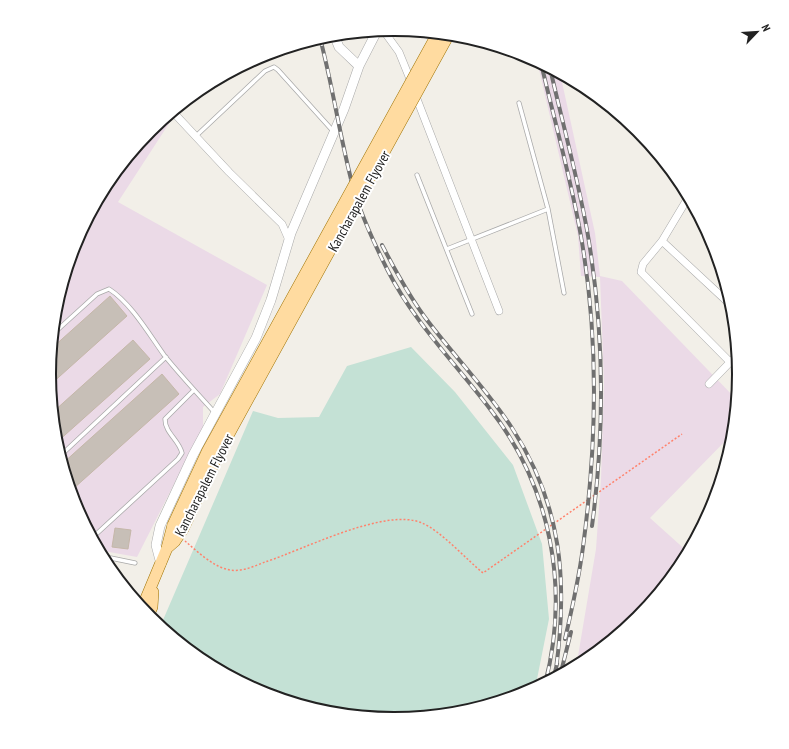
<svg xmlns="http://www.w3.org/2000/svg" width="789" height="749" font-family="'PT Sans Narrow',sans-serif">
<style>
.industrial{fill:#ebdae7}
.wetland{fill:#c4e1d5}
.building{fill:#c7bfb7;stroke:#c5b7a9}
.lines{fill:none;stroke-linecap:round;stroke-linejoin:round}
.service-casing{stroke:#a9a9a9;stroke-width:5}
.minor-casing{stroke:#a9a9a9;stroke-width:8}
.tertiary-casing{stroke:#a9a9a9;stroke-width:10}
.primary-casing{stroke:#9f7200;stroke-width:12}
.path{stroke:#ff826c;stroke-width:1.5;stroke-dasharray:2 2;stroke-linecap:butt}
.service{stroke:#fff;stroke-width:3.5}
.minor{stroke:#fff;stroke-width:7}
.tertiary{stroke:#fff;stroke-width:9}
.primary{stroke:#ffdba0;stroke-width:11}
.rail-casing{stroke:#707070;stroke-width:4}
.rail{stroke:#fff;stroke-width:2.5;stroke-dasharray:8;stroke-linecap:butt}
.primary-bridge-casing{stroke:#9f7200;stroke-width:12;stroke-linecap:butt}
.primary-bridge{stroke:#ffdba0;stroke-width:11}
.labels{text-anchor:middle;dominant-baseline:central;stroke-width:4;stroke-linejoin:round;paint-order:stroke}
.street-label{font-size:14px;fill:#222;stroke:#fff}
.rim{fill:none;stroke:#222;stroke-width:2}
</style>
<rect width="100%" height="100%" fill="#f2efe8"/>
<path class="industrial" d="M 537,61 L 560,73 L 595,233 L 600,276 L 622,281 L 737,400 L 734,432 L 650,518 L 689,553 L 682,567 L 639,619 L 586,662 L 576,668 L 596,549 L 601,479 L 604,383 L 600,277 L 581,276 L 578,236 Z
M 181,105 L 118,202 L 267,285 L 220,394 L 203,407 L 203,427 L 137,557 L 98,550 L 75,507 L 56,442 L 49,374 L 56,307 L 75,242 L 107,182 L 150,130 Z"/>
<path class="wetland" d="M 411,347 L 455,392 L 513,465 L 542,544 L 549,619 L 535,689 L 526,694 L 462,713 L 394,720 L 327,713 L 262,694 L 202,662 L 160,627 L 253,411 L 278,418 L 319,417 L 347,366 Z"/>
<path class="building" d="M 110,296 L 127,316 L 50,385 L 49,374 L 52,348 Z
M 133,340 L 150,359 L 56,443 L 53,412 Z
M 162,374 L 179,394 L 73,489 L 68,483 L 62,464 Z
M 115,528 L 131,530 L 128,549 L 112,547 Z"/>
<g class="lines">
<defs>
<path id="service" d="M 519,103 L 548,209 L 564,293
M 196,136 L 265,71 L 274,67 L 278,70 L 333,131
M 417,175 L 472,314
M 447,249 L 548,209
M 53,334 L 97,294 L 109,289 C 131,303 149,334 164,355 C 180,375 198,394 215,413
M 60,456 L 166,357
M 92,538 L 178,459 L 182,453 C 179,440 165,433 165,419 L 194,390
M 101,556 L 135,563"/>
<path id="minor" d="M 383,30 L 399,52 L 412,84
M 415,94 L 499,311
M 173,112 L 229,172 L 282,224 L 289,240
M 689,196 L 662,241 L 643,264 L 641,272 L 730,362
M 662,241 L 733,307
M 709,384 L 738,354"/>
<path id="tertiary" d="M 334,35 L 339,47 L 359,66
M 161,564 L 156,545 L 160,526 L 193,455 L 256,338 L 271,300 L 291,233 L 344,109 L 359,66 L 377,31"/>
<path id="primary" d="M 167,548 L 175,541 L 183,529
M 142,608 L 167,548 L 173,525
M 148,616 L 152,607 L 153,592"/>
</defs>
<use href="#service" class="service-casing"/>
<use href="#minor" class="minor-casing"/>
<use href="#tertiary" class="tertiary-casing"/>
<use href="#primary" class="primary-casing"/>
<path class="path" d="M 185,541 C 198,552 213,567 230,570 C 242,572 255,566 265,562 C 303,550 385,507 422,523 C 441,531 466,559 483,573 L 682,434"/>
<use href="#service" class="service"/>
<use href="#minor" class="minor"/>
<use href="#tertiary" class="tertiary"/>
<use href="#primary" class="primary"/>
<defs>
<path id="rail" d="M 320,38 C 333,87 340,138 353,187 C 361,215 374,243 387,269 C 413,321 455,363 490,409 C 551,487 570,588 545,684
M 541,63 C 554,119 570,175 580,231 C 599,334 597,443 583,547 C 579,578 572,609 565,639
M 550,68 C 562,121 577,175 587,230 C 604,327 605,429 592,526
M 382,245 C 395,270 408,294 424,316 C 452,354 486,388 512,428 C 562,505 568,581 556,669
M 560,676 L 571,632
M 553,680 L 557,664"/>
</defs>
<use href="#rail" class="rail-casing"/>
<use href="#rail" class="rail"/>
<defs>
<path id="primary-bridge" d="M 173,525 L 207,452 L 438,33
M 183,529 L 220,450 L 449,34"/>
</defs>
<use href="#primary-bridge" class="primary-bridge-casing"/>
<use href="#primary-bridge" class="primary-bridge"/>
</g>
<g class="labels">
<g class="street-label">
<text transform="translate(359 201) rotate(-61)">Kancharapalem Flyover</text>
<text transform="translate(204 485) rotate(-63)">Kancharapalem Flyover</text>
</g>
</g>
<path d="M0 0H789V749H0ZM56 374a338 338 0 1 1 676 0a338 338 0 1 1-676 0Z" fill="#fff" fill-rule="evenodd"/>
<path class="rim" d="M56 374a338 338 0 1 1 676 0a338 338 0 1 1-676 0Z"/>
<g transform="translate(757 32) rotate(65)" stroke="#ffffff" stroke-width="3" paint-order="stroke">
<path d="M0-3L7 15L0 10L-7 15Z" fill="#222222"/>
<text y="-6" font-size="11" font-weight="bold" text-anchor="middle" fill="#222222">N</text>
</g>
</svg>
